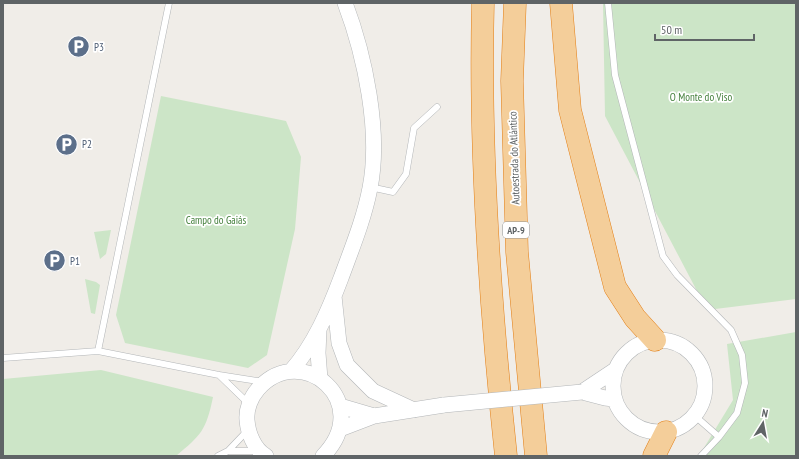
<svg xmlns="http://www.w3.org/2000/svg" width="799" height="459" font-family="'PT Sans Narrow',sans-serif">
<style>
.green{fill:#cce5c7}
.lines{fill:none;stroke-linecap:round;stroke-linejoin:round}
.service-casing{stroke:#b3b6b8;stroke-width:7}
.tertiary-casing{stroke:#b3b6b8;stroke-width:16}
.motorway-casing{stroke:#e37e14;stroke-width:23}
.service{stroke:#fff;stroke-width:6}
.tertiary{stroke:#fff;stroke-width:15}
.motorway{stroke:#f4ce9a;stroke-width:22}
.tertiary-bridge-casing{stroke:#b3b6b8;stroke-width:16;stroke-linecap:butt}
.tertiary-bridge{stroke:#fff;stroke-width:15}
.labels{text-anchor:middle;dominant-baseline:central;stroke-width:3.5;stroke-linejoin:round;paint-order:stroke}
.shield{fill:#fff;stroke:#8f9294;stroke-width:1}
.shield-label{font-size:10px;font-weight:bold;fill:#5f6466}
.service-label{font-size:11px;fill:#4e5e75;stroke:#fff;text-anchor:start}
.park-label{font-size:11px;fill:#45803d;stroke:#fff}
.street-label{font-size:11px;fill:#5f6466;stroke:#fff}
</style>
<rect width="100%" height="100%" fill="#f0ede8"/>
<path class="green" d="M 603,3 L 796,3 L 796,299 L 707,310 L 605,116 Z
M 161,96 L 286,121 L 301,157 L 295,229 L 267,355 L 248,368 L 125,343 L 116,315 Z
M 111,230 L 106,254 L 100,259 L 94,232 Z
M 85,279 L 96,282 L 100,285 L 95,314 L 91,313 Z
M 796,332 L 796,456 L 699,456 L 733,400 L 727,344 Z
M 101,370 L 213,397 C 206,431 201,435 176,456 L 3,456 L 3,379 Z"/>
<g class="lines">
<defs>
<path id="service" d="M 608,3 L 615,75 L 663,256 L 677,275 L 731,330 L 742,355 L 745,383 L 737,413 L 719,437 L 701,456
M 370,187 L 393,192 L 406,174 L 414,128 L 437,107
M 98,351 L 169,3
M 3,358 L 98,351 L 219,375 L 264,382
M 219,375 L 248,403
M 695,416 L 719,437
M 228,451 L 259,451
M 218,456 L 228,451 L 248,430"/>
<path id="tertiary" d="M 334,296 L 339,343 L 347,365 L 373,391 L 414,410
M 319,330 L 318,353 L 320,379
M613 386a46 46 0 1 1 92 0a46 46 0 1 1-92 0Z
M 291,371 C 314,345 329,310 341,278 C 352,248 364,219 370,188 C 381,132 365,56 345,3
M 582,392 L 615,370
M 582,392 L 605,398 L 614,399
M 340,406 L 374,416
M 340,429 L 374,416 L 444,405
M 266,456 C 254,449 248,433 247,420 C 246,409 251,397 258,389 C 302,340 375,403 323,456"/>
<path id="motorway" d="M 483,3 C 479,154 490,306 506,456
M 515,3 L 512,81 L 517,252 L 536,456
M 561,3 L 570,110 L 615,287 L 635,318 L 655,340
M 654,456 L 666,432"/>
</defs>
<use href="#service" class="service-casing"/>
<use href="#tertiary" class="tertiary-casing"/>
<use href="#motorway" class="motorway-casing"/>
<use href="#service" class="service"/>
<use href="#tertiary" class="tertiary"/>
<use href="#motorway" class="motorway"/>
<defs>
<path id="tertiary-bridge" d="M 444,405 L 582,392"/>
</defs>
<use href="#tertiary-bridge" class="tertiary-bridge-casing"/>
<use href="#tertiary-bridge" class="tertiary-bridge"/>
</g>
<defs>
<symbol id="parking-disc" viewBox="-11 -11 22 22"><circle r="9.5" fill="#5c6f8a" stroke="#fff"/><path d="M-3.5-5.5H1a3.5 3.5 0 0 1 0 7H-1V5.5H-3.5ZM-1-3.4V-.6H.8a1.4 1.4 0 0 0 0-2.8Z" fill="#fff"/></symbol>
</defs>
<g fill-rule="evenodd">
<use href="#parking-disc" x="66" y="34" width="25" height="25"/>
<use href="#parking-disc" x="54" y="132" width="25" height="25"/>
<use href="#parking-disc" x="42" y="248" width="25" height="25"/>
</g>
<g class="labels">
<rect class="shield" x="503" y="222" width="26" height="16" rx="3"/>
<g class="shield-label">
<text x="516" y="230">AP-9</text>
</g>
<g class="service-label">
<text x="94" y="47">P3</text>
<text x="82" y="144">P2</text>
<text x="70" y="261">P1</text>
</g>
<g class="park-label">
<text x="701" y="97">O Monte do Viso</text>
<text x="216" y="220">Campo do Gaiás</text>
</g>
<g class="street-label">
<text transform="translate(514 158) rotate(-92)">Autoestrada do Atlántico</text>
</g>
</g>
<rect width="799" height="459" fill="none" stroke="#5f6466" stroke-width="8"/>
<g transform="translate(763 423) rotate(11)" stroke="#ffffff" stroke-width="3" paint-order="stroke">
<path d="M0-3L7 15L0 10L-7 15Z" fill="#5f6466"/>
<text y="-6" font-size="11" font-weight="bold" text-anchor="middle" fill="#5f6466">N</text>
</g>
<path d="M655 34v6h99v-6" fill="none" stroke="#5f6466" stroke-width="2"/>
<text x="661" y="34" font-size="12" fill="#5f6466" stroke="#ffffff" stroke-width="3" paint-order="stroke">50 m</text>
</svg>
